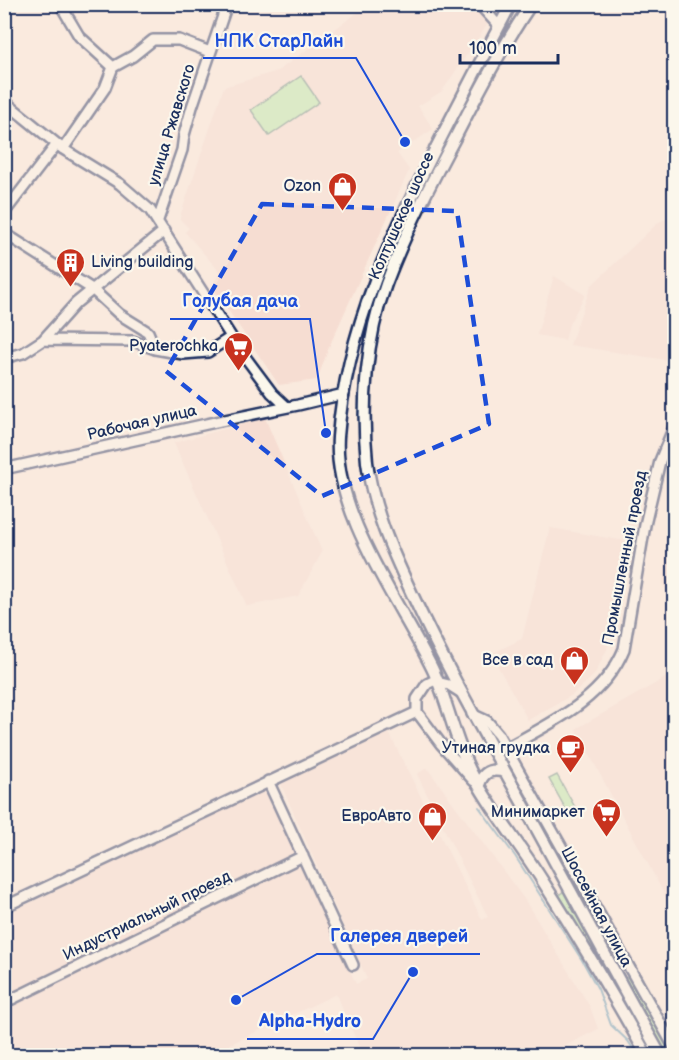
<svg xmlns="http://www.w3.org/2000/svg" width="679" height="1060" font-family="'Balsamiq Sans',sans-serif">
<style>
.built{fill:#f6ddd2}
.green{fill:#b9ebab;stroke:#6a8d84;stroke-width:1.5}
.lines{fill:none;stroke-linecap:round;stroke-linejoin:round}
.stream{stroke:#6198b4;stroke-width:2}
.minor-casing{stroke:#1b2f5e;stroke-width:14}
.major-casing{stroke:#1b2f5e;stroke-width:15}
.minor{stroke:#fbf7ec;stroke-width:9}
.major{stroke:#fbf7ec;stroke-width:10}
.rail{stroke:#1b2f5e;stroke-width:2}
.marked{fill:none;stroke:#1d4ed8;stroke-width:4.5;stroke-dasharray:12 8;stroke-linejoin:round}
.labels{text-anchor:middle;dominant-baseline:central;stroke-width:4.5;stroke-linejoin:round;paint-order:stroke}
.street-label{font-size:16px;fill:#1b2f5e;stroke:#fbf7ec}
.poi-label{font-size:16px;fill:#1b2f5e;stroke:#fbf7ec;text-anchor:end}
.leader{fill:none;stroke:#1d4ed8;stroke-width:2}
.callout-dot{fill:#1d4ed8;stroke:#fbf7ec;stroke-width:2}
.callout-label{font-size:18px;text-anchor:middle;font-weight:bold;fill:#1d4ed8;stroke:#fbf7ec;stroke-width:4.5;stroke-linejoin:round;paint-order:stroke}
</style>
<rect width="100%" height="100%" fill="#faeade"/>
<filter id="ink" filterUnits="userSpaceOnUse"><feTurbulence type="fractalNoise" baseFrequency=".0167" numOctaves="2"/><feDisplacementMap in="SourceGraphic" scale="12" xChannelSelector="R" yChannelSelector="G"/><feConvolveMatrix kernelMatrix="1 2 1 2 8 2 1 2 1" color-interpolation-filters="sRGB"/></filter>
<g filter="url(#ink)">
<path class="built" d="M 368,5 L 473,5 L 489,22 L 442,91 L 418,106 L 433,129 L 397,153 L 409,170 L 329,347 L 317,380 L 279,385 L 215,291 L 215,280 L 221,273 L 185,232 L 189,228 L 180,219 L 181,214 L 224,87 L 278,71 Z
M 674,216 L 674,361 L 570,345 L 591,286 L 659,222 Z
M 554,276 L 585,295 L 569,324 L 565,340 L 537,335 Z
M 265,418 L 322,552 L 298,596 L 247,606 L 174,443 Z
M 674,499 L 674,605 L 663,585 L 671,501 Z
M 550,528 L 625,541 L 607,649 L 594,675 L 572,695 L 528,720 L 491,654 L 522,639 Z
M 674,673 L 674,920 L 669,910 L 668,901 L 576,729 Z
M 389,733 L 482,920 L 488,917 L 417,774 L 427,768 L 524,899 L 590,1007 L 598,1029 L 547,1055 L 363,1055 L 336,994 L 207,1055 L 5,1056 L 5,915 L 264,789 L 356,984 L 367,979 L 281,784 Z"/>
<path class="green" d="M 301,76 L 319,102 L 269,136 L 251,110 Z
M 490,728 L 605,932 L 602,934 L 591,919 Z
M 557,775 L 576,809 L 568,813 L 549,779 Z
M 564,891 L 612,978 L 609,979 L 559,895 Z
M 630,976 L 674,1054 L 674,1055 L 666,1055 L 623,979 Z"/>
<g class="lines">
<path class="stream" d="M 479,807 L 515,856 L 582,960 L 598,989 L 611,1025 L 628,1041 L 638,1056"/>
<defs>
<path id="minor" d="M 60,4 L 79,36 L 113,67
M 479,4 L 499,26
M 4,101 L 63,149 L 120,184 L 150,210 L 237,346 L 272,393 L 287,407
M 63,149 L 105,88 L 113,67 L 133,56 L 153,40 L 179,40 L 210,52
M 4,213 L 57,144
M 158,220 L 182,150 L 184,135 L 192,107 L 227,4
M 4,233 L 92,289 L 119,314 L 148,332 L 155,349
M 43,340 L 76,303 L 164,231
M 4,358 L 23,353 L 43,340 L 133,341 L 155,349 L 183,354 L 208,352 L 231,337
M 4,469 L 220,421 L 298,405 L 344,394
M 460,692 L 449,685 L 433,681 L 427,684 L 417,699 L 417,712 L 441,744 L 474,781
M 472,714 L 487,721 L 498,734 L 674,1047
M 506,748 C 551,723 603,700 624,649 L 645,525 L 660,461 L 674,427
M 268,781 L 353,965
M 4,907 L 417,712
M 4,1003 L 303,856"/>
<path id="major" d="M 511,4 C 488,47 465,91 443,134 C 394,229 346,328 338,437 C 333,513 399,601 432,668 C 448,701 454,739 471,772 C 491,810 519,843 542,880 C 578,937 614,996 647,1056
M 531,4 C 502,47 479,91 456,136 C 430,184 405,233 386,284 C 366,338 361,404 367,462 C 373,510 392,551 412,594 C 444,663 481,728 518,795 C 566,881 612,969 661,1056
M 479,785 C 483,772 491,768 505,772"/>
</defs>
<use href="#minor" class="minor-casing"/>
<use href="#major" class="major-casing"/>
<use href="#minor" class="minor"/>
<use href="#major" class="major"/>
<path class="rail" d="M 671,805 L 674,803"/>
</g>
</g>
<path d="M0 0H679V1060H0ZM 262,204 L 457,211 L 489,424 L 322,496 L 166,371 Z" fill="#faeade" fill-opacity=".55" fill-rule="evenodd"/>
<path class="marked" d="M 262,204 L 457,211 L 489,424 L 322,496 L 166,371 Z"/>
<defs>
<symbol id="shop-pin" viewBox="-11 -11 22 30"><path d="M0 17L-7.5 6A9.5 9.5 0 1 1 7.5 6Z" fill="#c8321e" stroke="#fbf7ec"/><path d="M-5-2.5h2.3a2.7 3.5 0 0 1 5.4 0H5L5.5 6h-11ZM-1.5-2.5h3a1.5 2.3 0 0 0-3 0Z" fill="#fff"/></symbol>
<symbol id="building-pin" viewBox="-11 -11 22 30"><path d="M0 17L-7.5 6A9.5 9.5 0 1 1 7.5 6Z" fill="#c8321e" stroke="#fbf7ec"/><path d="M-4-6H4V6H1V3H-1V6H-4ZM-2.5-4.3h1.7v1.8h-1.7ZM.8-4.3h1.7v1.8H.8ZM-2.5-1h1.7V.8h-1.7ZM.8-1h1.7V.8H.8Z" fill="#fff"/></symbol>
<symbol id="supermarket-pin" viewBox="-11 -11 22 30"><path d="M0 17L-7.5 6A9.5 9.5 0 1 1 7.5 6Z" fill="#c8321e" stroke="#fbf7ec"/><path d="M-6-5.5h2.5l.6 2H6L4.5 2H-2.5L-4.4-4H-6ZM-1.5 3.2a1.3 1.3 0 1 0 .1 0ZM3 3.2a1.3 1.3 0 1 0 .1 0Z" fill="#fff"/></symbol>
<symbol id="cafe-pin" viewBox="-11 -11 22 30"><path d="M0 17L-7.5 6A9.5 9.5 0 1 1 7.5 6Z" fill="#c8321e" stroke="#fbf7ec"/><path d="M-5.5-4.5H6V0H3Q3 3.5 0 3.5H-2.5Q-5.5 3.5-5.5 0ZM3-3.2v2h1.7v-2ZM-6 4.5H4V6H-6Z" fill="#fff"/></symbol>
</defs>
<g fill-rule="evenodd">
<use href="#shop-pin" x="326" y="170" width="33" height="45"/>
<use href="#building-pin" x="54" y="246" width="33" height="45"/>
<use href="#supermarket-pin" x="222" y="330" width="33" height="45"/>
<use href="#shop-pin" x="558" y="644" width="33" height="45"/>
<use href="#cafe-pin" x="554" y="732" width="33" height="45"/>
<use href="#supermarket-pin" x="590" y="796" width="33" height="45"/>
<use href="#shop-pin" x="416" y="800" width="33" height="45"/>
</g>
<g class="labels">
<g class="street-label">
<text transform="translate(172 125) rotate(-73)">улица Ржавского</text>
<text transform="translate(402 216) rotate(-66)">Колтушское шоссе</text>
<text transform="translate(142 423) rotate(-13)">Рабочая улица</text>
<text transform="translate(625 558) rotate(-79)">Промышленный проезд</text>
<text transform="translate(596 907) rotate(62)">Шоссейная улица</text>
<text transform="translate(147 916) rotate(-26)">Индустриальный проезд</text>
</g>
<g class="poi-label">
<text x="321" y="186">Ozon</text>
<text x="91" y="262" text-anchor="start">Living building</text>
<text x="218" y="346">Pyaterochka</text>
<text x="553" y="660">Все в сад</text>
<text x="550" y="748">Утиная грудка</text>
<text x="585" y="812">Минимаркет</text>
<text x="411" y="816">ЕвроАвто</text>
</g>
</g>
<path class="leader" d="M405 142L356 58H203M326 433L310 319H170M236 1000L317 954H480M413 972L373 1039H247"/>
<g class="callout-dot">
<circle cx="405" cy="142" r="6"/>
<circle cx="326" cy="433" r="6"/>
<circle cx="236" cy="1000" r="6"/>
<circle cx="413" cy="972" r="6"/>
</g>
<g class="callout-label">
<text x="279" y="47">НПК СтарЛайн</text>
<text x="240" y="307">Голубая дача</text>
<text x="399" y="942">Галерея дверей</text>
<text x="310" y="1027">Alpha-Hydro</text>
</g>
<rect width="679" height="1060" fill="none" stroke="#fbf7ec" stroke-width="24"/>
<rect x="12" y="12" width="655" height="1036" fill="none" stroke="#1b2f5e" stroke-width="2" filter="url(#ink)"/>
<path d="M460 54v9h98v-9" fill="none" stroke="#1b2f5e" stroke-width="3"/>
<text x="469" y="54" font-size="18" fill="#1b2f5e" stroke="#fbf7ec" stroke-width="4.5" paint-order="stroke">100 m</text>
</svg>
